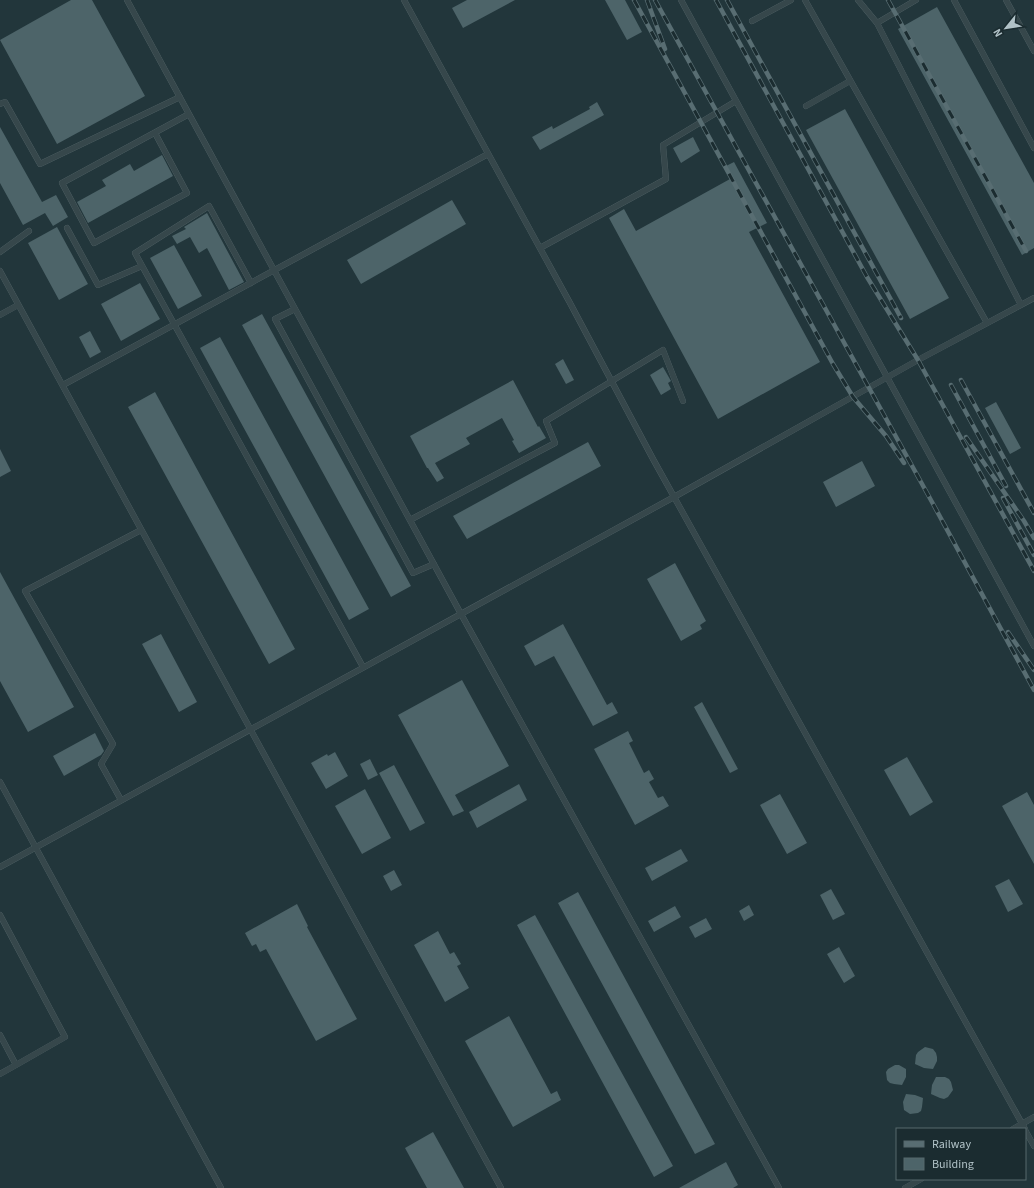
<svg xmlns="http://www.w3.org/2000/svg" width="1034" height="1188" font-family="'Source Sans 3',sans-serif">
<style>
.building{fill:#4d6469}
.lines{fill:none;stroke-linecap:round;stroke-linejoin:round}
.lane-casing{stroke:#546569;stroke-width:6}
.lane{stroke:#36474b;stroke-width:5.5}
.rail-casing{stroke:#586d72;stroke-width:4.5}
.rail{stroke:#1b2c30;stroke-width:3;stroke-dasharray:9;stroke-linecap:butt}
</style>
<rect width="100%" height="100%" fill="#22363b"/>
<path class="building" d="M 71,0 L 92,0 L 145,96 L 57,144 L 0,40 Z
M 467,0 L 515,0 L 463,28 L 452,8 Z
M 605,0 L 625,0 L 642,32 L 627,40 Z
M 937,7 L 1034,183 L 1034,248 L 1022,255 L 898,29 Z
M 597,102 L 604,115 L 540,150 L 532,137 L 552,126 L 553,129 L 590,109 L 589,107 Z
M 845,109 L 949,298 L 910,319 L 806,130 Z
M 0,127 L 42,202 L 56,195 L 68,217 L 53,226 L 45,213 L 23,225 L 0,183 Z
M 693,137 L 700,151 L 681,163 L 673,148 Z
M 162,155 L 173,176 L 88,223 L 77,202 L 106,186 L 102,180 L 130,164 L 134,171 Z
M 734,162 L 767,223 L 749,232 L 820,362 L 718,419 L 609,218 L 624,209 L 636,231 L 730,179 L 724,167 Z
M 452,200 L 466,224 L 361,284 L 347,260 Z
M 207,213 L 244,282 L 229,290 L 207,248 L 199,253 L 190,237 L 177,244 L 172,236 L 186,229 L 184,227 Z
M 57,227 L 88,284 L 59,300 L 28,243 Z
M 174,245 L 202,296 L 178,309 L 150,258 Z
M 140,283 L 160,319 L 121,341 L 101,304 Z
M 262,314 L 411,586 L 391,597 L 242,325 Z
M 90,331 L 101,352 L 90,358 L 79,337 Z
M 220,337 L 369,609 L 349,620 L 200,348 Z
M 563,359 L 574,380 L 566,384 L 555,364 Z
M 663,367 L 671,381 L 668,383 L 671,389 L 661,395 L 650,375 Z
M 513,380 L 538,427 L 539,426 L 546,438 L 519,453 L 512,441 L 514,440 L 502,418 L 466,438 L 470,444 L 435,463 L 444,478 L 437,482 L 428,468 L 427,468 L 410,436 Z
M 155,392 L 295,649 L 269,664 L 128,407 Z
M 996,402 L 1021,448 L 1010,454 L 985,408 Z
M 588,442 L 601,466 L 467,539 L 453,516 Z
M 0,449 L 11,471 L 0,477 Z
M 862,461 L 875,486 L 836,507 L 823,482 Z
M 675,563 L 706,621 L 700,625 L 702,629 L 681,641 L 647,579 Z
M 0,572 L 74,707 L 28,732 L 0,681 Z
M 563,624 L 607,705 L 612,702 L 618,713 L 593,726 L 554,656 L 535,666 L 524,646 Z
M 161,634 L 197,702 L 179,712 L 142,644 Z
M 462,680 L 509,766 L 455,795 L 464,811 L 453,816 L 398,715 Z
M 702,702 L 738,769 L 730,773 L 694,707 Z
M 628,731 L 633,741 L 629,743 L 644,773 L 649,770 L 654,779 L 649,782 L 658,798 L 663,796 L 669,806 L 635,825 L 594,749 Z
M 95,733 L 104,751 L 101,755 L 64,776 L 53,756 Z
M 335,752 L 348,776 L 326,789 L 311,763 L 327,754 L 328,756 Z
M 907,757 L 933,802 L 910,816 L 884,770 Z
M 370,759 L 378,775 L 368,780 L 360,764 Z
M 394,765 L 425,823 L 410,831 L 379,773 Z
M 519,784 L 527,800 L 477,828 L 469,812 Z
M 365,789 L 391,838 L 362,854 L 335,806 Z
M 1027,792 L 1034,805 L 1034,864 L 1002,806 Z
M 780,794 L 807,843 L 787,854 L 760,805 Z
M 681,849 L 688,861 L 652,881 L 645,868 Z
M 394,870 L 402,885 L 391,891 L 383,876 Z
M 1009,879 L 1023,904 L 1008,912 L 995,886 Z
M 831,889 L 845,914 L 833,920 L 820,895 Z
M 578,892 L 715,1144 L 695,1154 L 558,903 Z
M 297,904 L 308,926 L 307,927 L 357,1019 L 316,1041 L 266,949 L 260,952 L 256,944 L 252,946 L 245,933 Z
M 749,905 L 754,915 L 744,921 L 739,911 Z
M 675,906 L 681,917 L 654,932 L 648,921 Z
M 535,915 L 673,1166 L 654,1177 L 517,925 Z
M 706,918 L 712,929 L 695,938 L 689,927 Z
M 438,931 L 450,954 L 454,952 L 461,964 L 457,966 L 469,988 L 445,1002 L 414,945 Z
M 839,947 L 855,976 L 844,983 L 827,954 Z
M 509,1016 L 551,1094 L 557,1091 L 561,1100 L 513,1127 L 465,1041 Z
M 925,1047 L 933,1049 L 936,1053 L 937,1057 L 937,1061 L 933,1069 L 924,1068 L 915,1064 L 916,1055 L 918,1052 Z
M 895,1065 L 899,1065 L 906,1069 L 906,1077 L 902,1085 L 894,1084 L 890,1083 L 887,1080 L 886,1072 L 888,1069 Z
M 936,1077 L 945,1077 L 949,1079 L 951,1082 L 953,1090 L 948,1097 L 944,1099 L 940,1098 L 931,1094 L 932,1085 Z
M 906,1094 L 915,1095 L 923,1098 L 922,1107 L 921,1111 L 918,1113 L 910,1114 L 904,1110 L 903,1102 Z
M 433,1132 L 448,1159 L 464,1188 L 427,1188 L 405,1148 Z
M 726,1162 L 738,1185 L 733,1188 L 679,1188 Z"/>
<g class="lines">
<defs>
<path id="lane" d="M 127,0 L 461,614 L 779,1188
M 404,0 L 570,303 L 653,459 L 1025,1129
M 681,0 L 1034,646
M 805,0 L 987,323
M 858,0 L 877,23
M 916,0 L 877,23 L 1021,305
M 954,0 L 1034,148
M 1006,0 L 1034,51
M 752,21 L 791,0
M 0,104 L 5,102 L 40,164 L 180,97
M 806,106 L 850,81
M 155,133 L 187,193 L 94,243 L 62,183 L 189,114
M 67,228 L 98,285 L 142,266
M 540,248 L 666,179 L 663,145 L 736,101
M 0,252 L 29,231
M 0,271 L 501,1188
M 251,283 L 209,206 L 135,253 L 363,667
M 295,309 L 275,319 L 413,573 L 434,564
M 0,315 L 18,305
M 63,385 L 488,154
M 410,520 L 555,443 L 546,421 L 663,350 L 683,401
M 0,782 L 221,1188
M 121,800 L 101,764 L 113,744 L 25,591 L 141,530
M 0,867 L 674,497 L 918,360 L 1034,298
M 0,915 L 65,1037 L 16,1065
M 0,1035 L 16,1065 L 0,1074
M 1013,1129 L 1034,1117
M 1025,1130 L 1034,1146
M 905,1188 L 921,1179"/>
</defs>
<use href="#lane" class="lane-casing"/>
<use href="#lane" class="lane"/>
<defs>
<path id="rail" d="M 634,0 L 833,364 L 853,397 L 886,436 L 904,463
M 647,0 L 665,49
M 655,0 L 932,502 L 1034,690
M 716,0 L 867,277 L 918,360 L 1034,571
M 727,0 L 901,318
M 888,0 L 1026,251
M 961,380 L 1034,513
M 951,385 L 1006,486
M 966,437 L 1024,521 L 1034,538
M 1003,498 L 1034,555
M 1008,632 L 1034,670"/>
</defs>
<use href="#rail" class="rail-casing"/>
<use href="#rail" class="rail"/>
</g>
<rect x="896" y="1128" width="130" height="52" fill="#1b2c30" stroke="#57686c"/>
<rect x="904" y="1141" width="20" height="6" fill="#586d72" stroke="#57686c"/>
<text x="932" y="1148" font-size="12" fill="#b1c2c7">Railway</text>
<rect x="904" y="1158" width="20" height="12" fill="#4d6469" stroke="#57686c"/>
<text x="932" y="1168" font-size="12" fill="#b1c2c7">Building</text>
<g transform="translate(1006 28) rotate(240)" stroke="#1b2c30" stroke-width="3" paint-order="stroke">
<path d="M0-3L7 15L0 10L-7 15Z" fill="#b1c2c7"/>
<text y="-6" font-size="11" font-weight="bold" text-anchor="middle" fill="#b1c2c7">N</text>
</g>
</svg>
